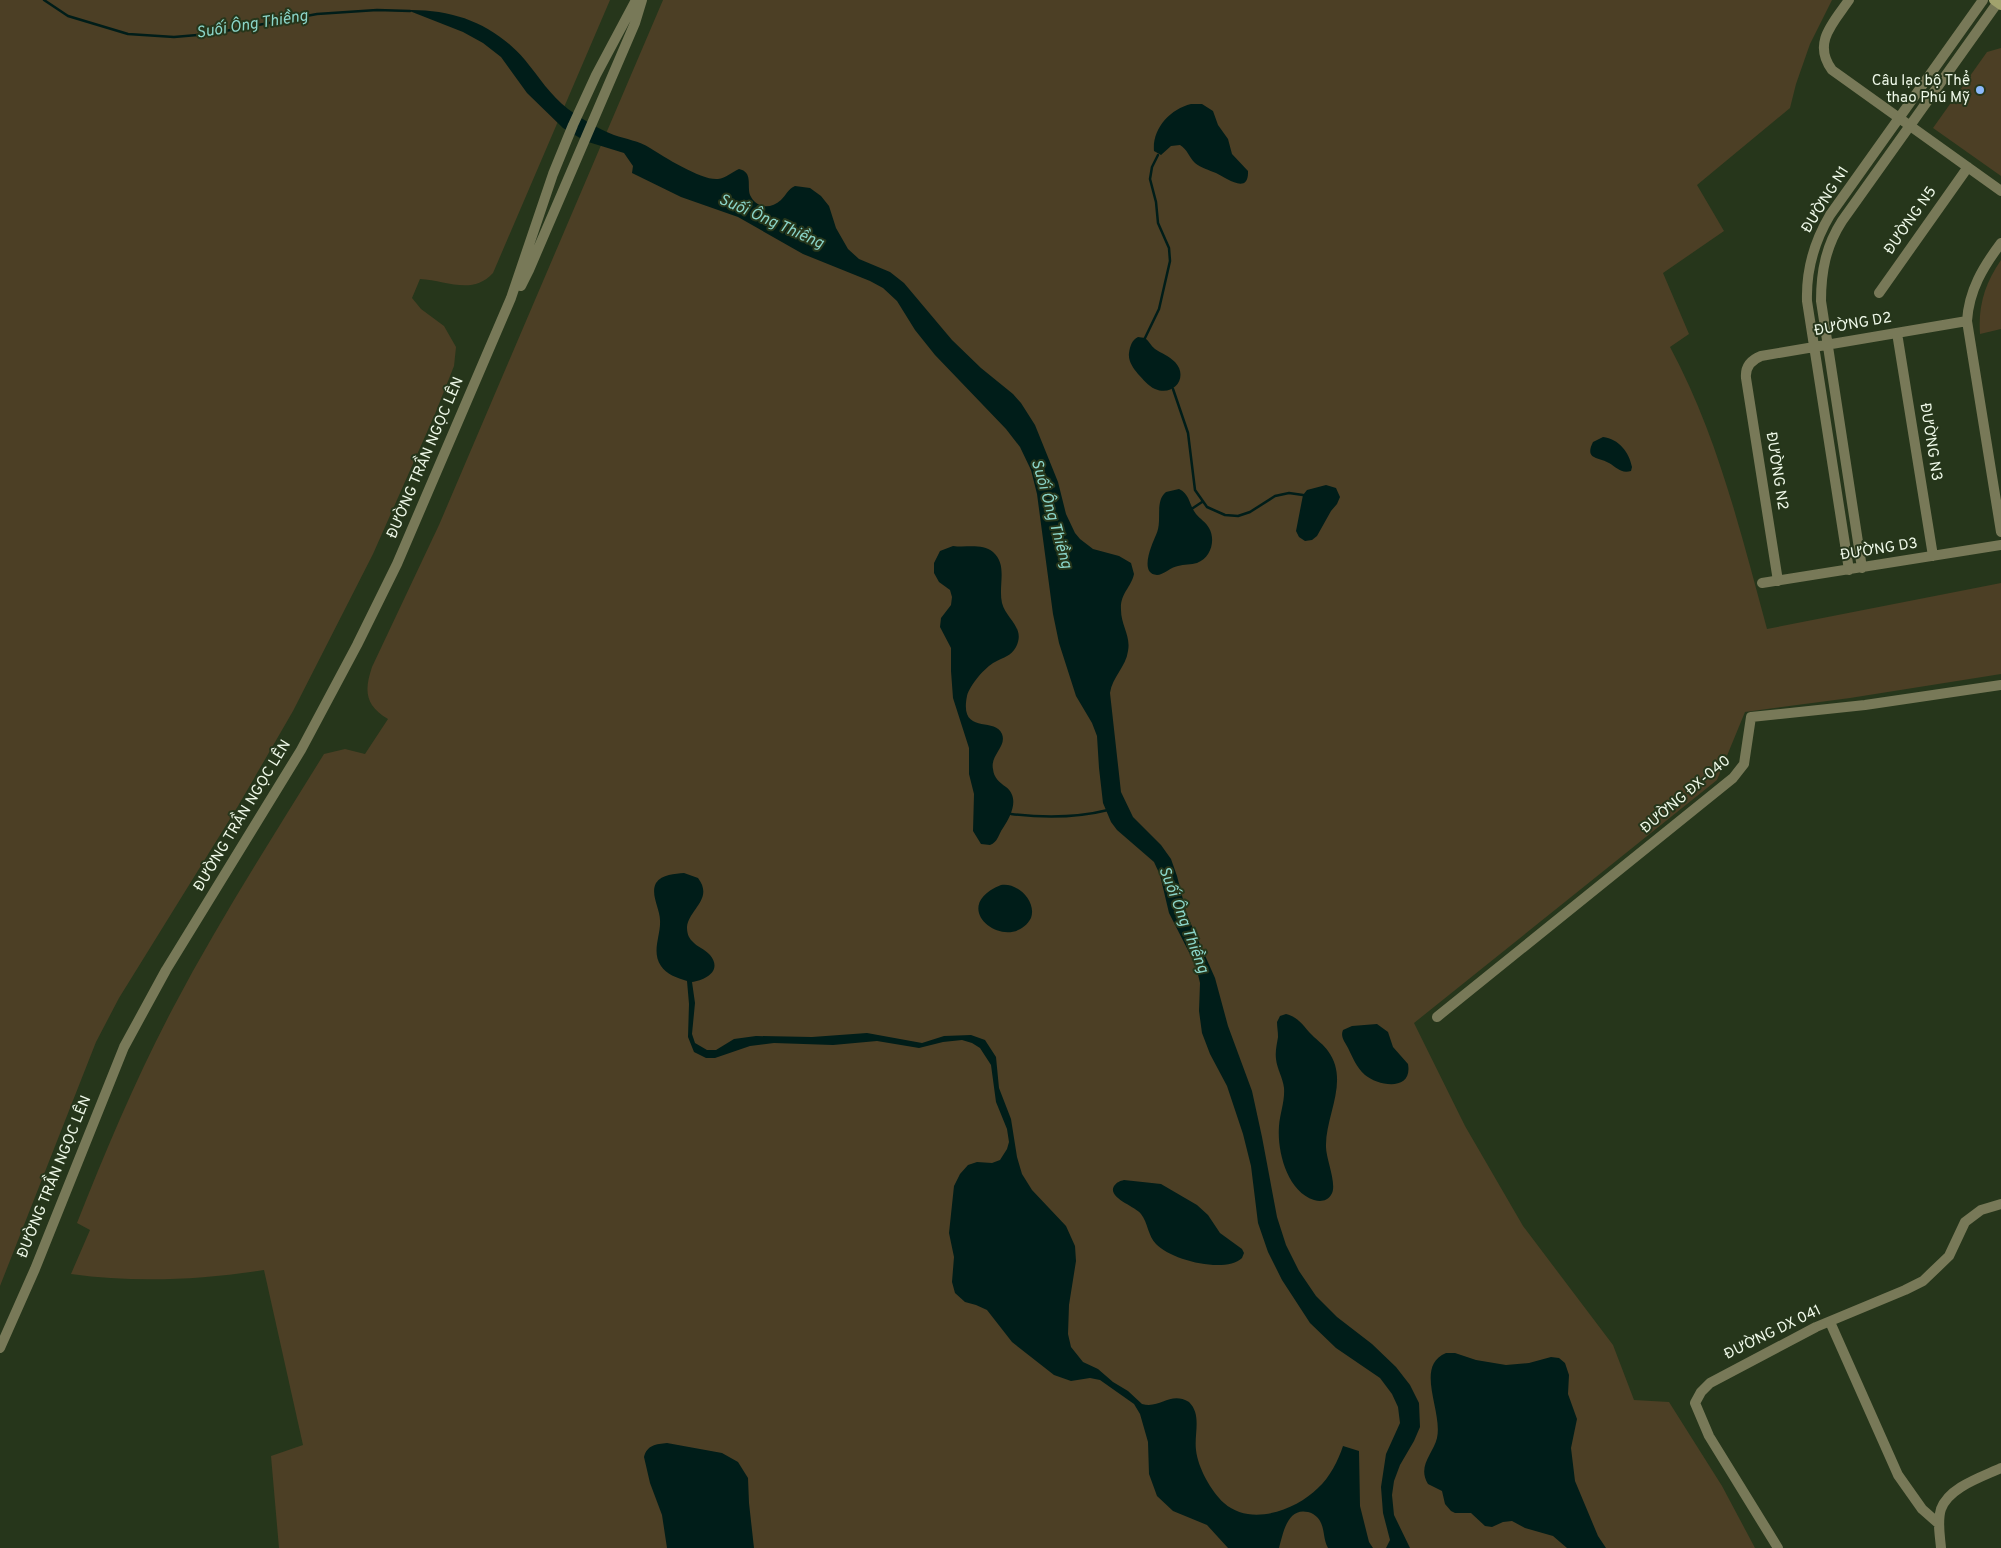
<svg xmlns="http://www.w3.org/2000/svg" width="2001" height="1548" font-family="Overpass,sans-serif">
<style>
.green{fill:#4c3f25}
.water{fill:#001d19}
.lines{fill:none;stroke-linecap:round;stroke-linejoin:round}
.stream{stroke:#001d19;stroke-width:2.5}
.minor{stroke:#787958;stroke-width:10}
.tertiary{stroke:#787958;stroke-width:10}
.secondary{stroke:#a1a26d;stroke-width:10}
.poi-dot{fill:#8bb9fc;stroke:#26361b;stroke-width:2}
.labels{text-anchor:middle;dominant-baseline:central;stroke-width:4;stroke-linejoin:round;paint-order:stroke}
.poi-label{font-size:15px;fill:#eef8e8;stroke:#26361b;text-anchor:end}
.street-label{font-size:15px;fill:#eef8e8;stroke:#26361b}
.water-label{font-size:16px;font-style:italic;fill:#8bd5c9;stroke:#26361b}
</style>
<rect width="100%" height="100%" fill="#26361b"/>
<path class="green" d="M 0,0 L 610,0 L 493,273 C 472,296 446,280 420,279 L 412,298 L 421,309 L 444,326 L 456,347 L 454,366 L 435,414 L 373,554 L 293,711 L 238,806 L 119,998 L 96,1042 L 0,1286 Z
M 663,0 L 1832,0 L 1810,44 L 1796,84 L 1790,108 L 1697,185 L 1724,231 L 1663,273 L 1689,334 L 1670,347 C 1717,434 1741,533 1767,629 L 2001,583 L 2001,674 L 1850,698 L 1745,712 L 1717,780 L 1414,1023 L 1465,1126 L 1523,1226 L 1613,1345 L 1634,1400 L 1669,1402 L 1722,1486 L 1755,1548 L 279,1548 L 271,1456 L 303,1445 L 264,1270 C 199,1280 136,1283 71,1274 L 90,1230 L 77,1223 C 106,1150 136,1078 173,1008 C 219,921 272,838 324,754 L 345,749 L 365,754 L 388,719 C 365,705 364,691 372,667 L 439,525 Z
M 2001,48 L 2001,176 L 1933,128 L 1987,52 Z
M 2001,260 L 2001,329 L 1980,334 C 1978,306 1985,283 2001,260 Z"/>
<path class="water" d="M 407,10 C 454,9 494,24 525,60 C 539,77 550,95 568,109 C 582,119 598,129 614,135 C 626,139 639,141 650,148 C 664,157 703,181 718,179 C 726,178 732,172 739,169 C 753,172 747,185 750,195 C 756,208 770,210 781,200 C 786,195 788,189 795,186 L 810,188 L 821,196 L 829,206 L 836,228 L 848,249 L 859,259 L 890,272 L 904,283 L 952,340 L 981,368 L 1013,394 L 1021,403 L 1035,425 L 1058,482 L 1066,514 L 1075,533 L 1080,539 L 1093,549 L 1119,556 L 1131,563 L 1134,574 C 1131,588 1120,593 1121,610 C 1121,625 1131,636 1128,651 C 1126,667 1112,677 1110,693 L 1121,792 L 1133,817 L 1161,845 L 1171,859 L 1177,876 L 1187,915 L 1215,978 L 1228,1026 L 1252,1091 L 1262,1137 L 1277,1217 L 1286,1245 L 1299,1271 L 1316,1296 L 1337,1317 L 1372,1344 L 1396,1367 L 1410,1385 L 1419,1403 L 1420,1427 L 1414,1441 L 1400,1465 L 1394,1481 L 1392,1495 L 1394,1515 L 1410,1548 L 1386,1548 L 1390,1540 L 1383,1513 L 1381,1487 L 1386,1454 L 1400,1423 L 1398,1407 L 1392,1394 L 1380,1378 L 1336,1348 L 1310,1323 L 1282,1280 L 1268,1252 L 1258,1223 L 1251,1166 L 1243,1134 L 1227,1086 L 1210,1054 L 1202,1033 L 1199,1011 L 1200,983 L 1196,966 L 1169,913 L 1160,875 L 1154,862 L 1117,830 L 1111,822 L 1103,803 L 1099,768 L 1097,736 L 1092,723 L 1076,696 L 1059,643 L 1053,614 L 1037,494 L 1031,470 L 1020,447 L 1006,429 L 935,355 L 915,330 L 897,301 L 883,288 L 870,281 L 803,254 L 738,217 L 681,197 L 632,173 L 633,166 L 624,153 L 585,141 L 563,128 L 527,93 L 501,57 L 483,43 L 463,32 Z
M 1191,104 L 1202,104 L 1213,111 L 1218,125 L 1228,139 L 1232,154 L 1248,171 C 1249,196 1225,177 1216,173 C 1209,170 1201,168 1195,163 C 1189,157 1187,149 1180,145 L 1171,146 L 1161,155 L 1154,151 C 1152,129 1170,109 1191,104 Z
M 1138,337 L 1145,338 C 1149,341 1151,346 1155,349 C 1161,353 1169,356 1175,362 C 1189,377 1174,397 1155,389 C 1148,386 1143,379 1138,374 C 1133,368 1128,361 1129,353 C 1130,346 1132,340 1138,337 Z
M 1603,437 C 1619,439 1629,452 1632,467 L 1631,471 C 1621,474 1616,467 1609,463 C 1599,457 1584,460 1593,442 Z
M 1326,485 L 1336,488 L 1340,497 L 1337,504 L 1331,511 L 1317,536 L 1312,540 L 1305,541 L 1299,537 L 1296,531 L 1303,495 L 1307,490 Z
M 1179,489 C 1190,494 1189,505 1196,514 C 1200,519 1206,522 1209,528 C 1216,540 1211,558 1197,563 C 1191,565 1184,564 1178,566 C 1171,567 1163,575 1157,575 C 1138,574 1153,542 1156,535 C 1163,521 1154,502 1166,492 Z
M 953,546 C 966,548 982,543 993,552 C 1008,565 998,585 1002,603 C 1006,619 1026,628 1016,647 C 1011,656 1004,657 995,662 C 985,667 970,685 967,696 C 959,736 995,716 1002,734 C 1007,747 990,755 993,769 C 994,778 999,782 1006,787 C 1020,798 1011,816 1003,828 C 998,835 998,842 990,845 L 981,844 L 973,831 L 974,794 L 969,774 L 969,748 L 953,698 L 951,671 L 951,648 L 940,627 L 941,618 L 951,605 L 952,597 L 950,590 L 939,582 L 934,573 L 934,563 L 940,551 Z
M 684,873 L 698,878 C 714,899 689,909 687,927 C 687,932 688,937 692,941 C 697,947 705,949 710,955 C 723,971 705,980 692,982 L 695,1003 L 692,1034 L 695,1043 L 707,1050 L 716,1050 L 734,1039 L 756,1036 L 812,1037 L 867,1033 L 922,1043 L 944,1036 L 971,1035 L 985,1040 L 996,1057 L 999,1088 L 1011,1119 L 1017,1157 L 1022,1174 L 1032,1190 L 1066,1226 L 1075,1246 L 1076,1261 L 1069,1305 L 1068,1334 L 1071,1347 L 1083,1362 L 1098,1369 L 1113,1382 L 1128,1391 L 1142,1404 C 1161,1409 1170,1391 1189,1402 C 1202,1415 1194,1433 1196,1450 C 1198,1468 1211,1491 1224,1503 C 1251,1527 1296,1510 1318,1488 C 1330,1477 1338,1461 1343,1446 L 1359,1451 L 1360,1506 L 1369,1542 L 1373,1548 L 1328,1548 C 1323,1539 1325,1530 1320,1521 C 1318,1517 1313,1513 1308,1512 C 1287,1507 1283,1534 1279,1548 L 1228,1548 L 1207,1525 L 1173,1511 L 1157,1496 L 1149,1474 L 1148,1442 L 1140,1414 L 1134,1404 L 1100,1380 L 1090,1378 L 1071,1381 L 1054,1375 L 1012,1342 L 987,1310 L 976,1305 L 965,1302 L 955,1293 L 952,1282 L 954,1257 L 949,1233 L 954,1186 L 960,1174 L 968,1165 L 977,1162 L 992,1163 L 1000,1160 L 1007,1149 L 1009,1142 L 1007,1129 L 996,1102 L 991,1065 L 980,1048 L 972,1043 L 962,1040 L 943,1042 L 919,1048 L 877,1041 L 833,1045 L 774,1043 L 750,1046 L 715,1058 L 706,1058 L 694,1052 L 688,1037 L 689,1004 L 687,981 C 677,978 666,974 661,966 C 651,951 661,936 660,920 C 660,909 650,894 656,883 C 662,874 675,874 684,873 Z
M 1001,885 C 1017,882 1037,901 1031,918 C 1010,956 944,908 1001,885 Z
M 1286,1014 C 1300,1018 1303,1026 1312,1035 C 1317,1040 1324,1045 1328,1051 C 1350,1081 1325,1115 1326,1147 C 1326,1159 1338,1186 1331,1195 C 1327,1201 1321,1202 1314,1200 C 1287,1191 1277,1151 1279,1126 C 1280,1113 1285,1101 1284,1088 C 1283,1078 1277,1069 1276,1059 C 1275,1051 1277,1044 1278,1037 C 1278,1031 1277,1027 1277,1022 L 1280,1016 Z
M 1377,1024 L 1388,1032 L 1393,1047 L 1408,1064 C 1413,1092 1378,1086 1365,1075 C 1356,1067 1353,1058 1348,1048 C 1345,1042 1340,1037 1343,1030 L 1352,1026 Z
M 1124,1180 L 1161,1184 L 1197,1205 L 1208,1215 L 1220,1233 L 1242,1249 L 1244,1253 L 1242,1258 C 1225,1274 1171,1260 1156,1244 C 1148,1236 1148,1223 1141,1214 C 1135,1206 1107,1198 1114,1186 C 1117,1182 1120,1181 1124,1180 Z
M 1446,1353 L 1455,1353 L 1476,1360 L 1506,1365 L 1529,1363 L 1551,1357 L 1559,1358 L 1565,1363 L 1569,1375 L 1568,1394 L 1577,1419 L 1571,1448 L 1575,1481 L 1598,1536 L 1606,1548 L 1567,1548 L 1553,1536 L 1525,1528 L 1512,1521 L 1503,1522 L 1492,1527 L 1485,1526 L 1471,1513 L 1455,1513 L 1451,1511 L 1445,1504 L 1442,1491 L 1428,1484 C 1417,1466 1433,1454 1437,1438 C 1443,1411 1414,1366 1446,1353 Z
M 667,1443 L 722,1453 L 738,1462 L 748,1478 L 749,1503 L 754,1548 L 667,1548 L 662,1515 L 650,1483 L 644,1457 C 647,1445 656,1444 667,1443 Z"/>
<g class="lines">
<path class="stream" d="M 44,0 L 68,16 L 128,34 L 174,37 L 209,34 L 317,14 L 377,10 L 410,11
M 1145,338 L 1159,309 L 1170,261 L 1169,248 L 1158,223 L 1156,202 L 1150,179 L 1152,167 L 1158,155
M 1173,389 L 1188,433 L 1195,490 L 1207,507 L 1225,515 L 1238,516 L 1250,512 L 1275,496 L 1289,493 L 1303,495
M 1193,508 L 1202,502
M 1011,814 C 1044,818 1076,818 1108,810"/>
<path class="minor" d="M 1849,0 C 1833,23 1812,43 1832,70 L 2001,191
M 2001,243 C 1983,267 1969,290 1967,321 L 2001,532
M 1879,293 L 1968,167
M 1897,333 L 1933,556
M 1862,568 L 1821,301 C 1821,271 1826,246 1842,221 L 1998,2
M 1849,570 L 1807,301 C 1806,269 1814,242 1830,215 L 1983,0
M 1778,581 L 1746,378 C 1745,367 1751,360 1761,356 L 1967,321
M 1762,583 L 2001,545
M 1437,1017 L 1733,778 L 1744,764 L 1751,717 L 1865,705 L 2001,685
M 1830,1322 L 1898,1475 L 1922,1509 L 1939,1524
M 1778,1548 L 1709,1436 L 1695,1403 L 1701,1392 L 1710,1383 L 1816,1327 L 1905,1290 L 1923,1281 L 1949,1256 L 1965,1222 L 1981,1210 L 2001,1204
M 1941,1548 C 1940,1536 1937,1521 1941,1509 C 1949,1487 1982,1477 2001,1468"/>
<path class="tertiary" d="M 521,286 L 529,270 L 635,23 L 642,0
M 0,1348 L 35,1269 L 124,1047 L 166,970 L 301,750 L 357,645 L 397,564 L 511,298 L 553,174 L 573,125 L 596,75 L 636,0"/>
<path class="secondary" d="M 1994,0 L 2001,5"/>
</g>
<circle class="poi-dot" cx="1980" cy="90" r="5"/>
<g class="labels">
<g class="poi-label">
<text x="1970" y="81">Câu lạc bộ Thể<tspan x="1970" dy="17">thao Phú Mỹ</tspan></text>
</g>
<g class="street-label">
<text transform="translate(1826 200) rotate(-58)">ĐƯỜNG N1</text>
<text transform="translate(1911 221) rotate(-55)">ĐƯỜNG N5</text>
<text transform="translate(1853 325) rotate(-10)">ĐƯỜNG D2</text>
<text transform="translate(1930 442) rotate(81)">ĐƯỜNG N3</text>
<text transform="translate(426 458) rotate(-67)">ĐƯỜNG TRẦN NGỌC LÊN</text>
<text transform="translate(1776 471) rotate(81)">ĐƯỜNG N2</text>
<text transform="translate(1879 550) rotate(-9)">ĐƯỜNG D3</text>
<text transform="translate(1686 795) rotate(-40)">ĐƯỜNG ĐX-040</text>
<text transform="translate(243 816) rotate(-59)">ĐƯỜNG TRẦN NGỌC LÊN</text>
<text transform="translate(55 1177) rotate(-68)">ĐƯỜNG TRẦN NGỌC LÊN</text>
<text transform="translate(1773 1333) rotate(-26)">ĐƯỜNG DX 041</text>
</g>
<g class="water-label">
<text transform="translate(252 25) rotate(-9)">Suối Ông Thiềng</text>
<text transform="translate(771 222) rotate(24)">Suối Ông Thiềng</text>
<text transform="translate(1051 514) rotate(74)">Suối Ông Thiềng</text>
<text transform="translate(1183 920) rotate(69)">Suối Ông Thiềng</text>
</g>
</g>
</svg>
